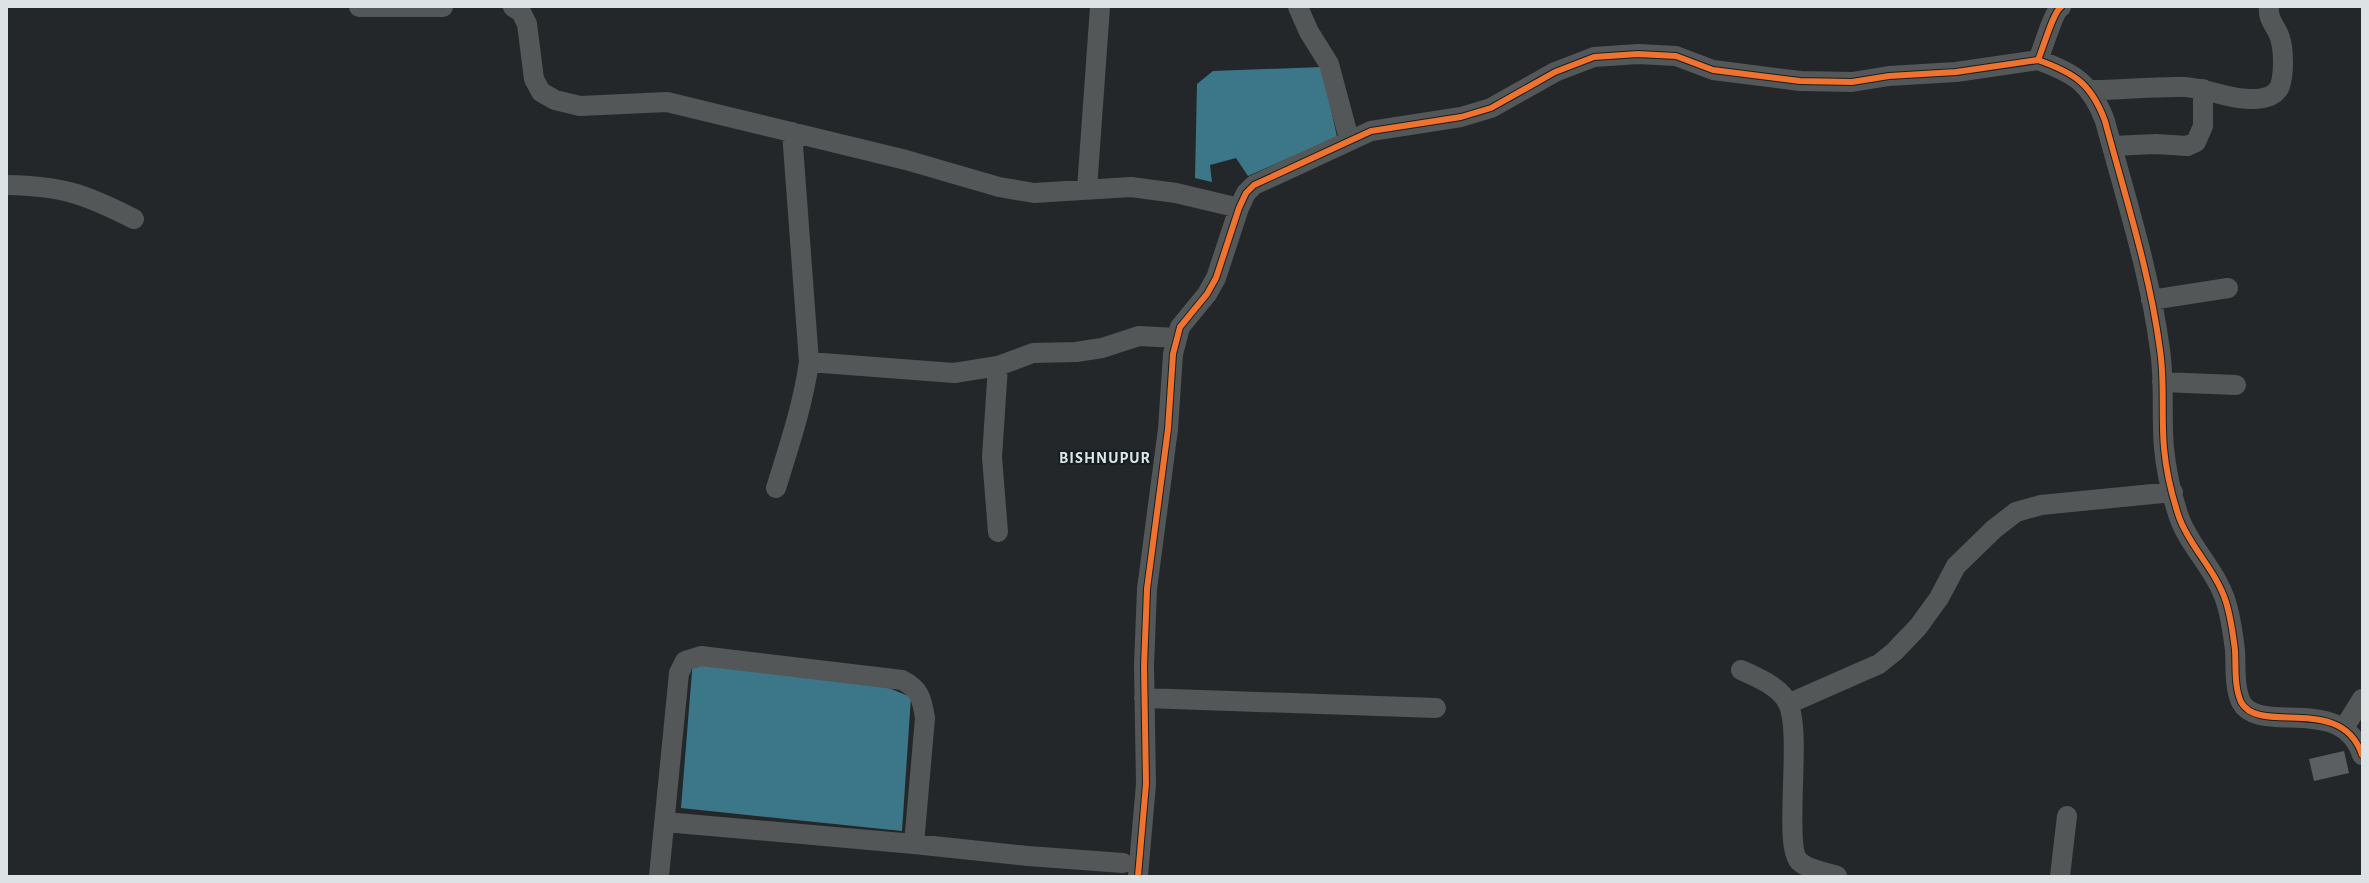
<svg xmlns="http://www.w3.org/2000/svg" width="2369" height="883" font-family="'Alegreya Sans',sans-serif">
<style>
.water{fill:#3c7789}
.building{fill:#5c5f61}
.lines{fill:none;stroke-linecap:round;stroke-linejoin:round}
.street{stroke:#545758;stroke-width:20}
.cycleway-casing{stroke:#171e21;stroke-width:8}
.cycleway{stroke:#ef722f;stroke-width:6}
.labels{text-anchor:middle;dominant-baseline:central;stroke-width:4;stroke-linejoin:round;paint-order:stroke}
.district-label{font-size:16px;font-weight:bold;letter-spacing:1px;fill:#dce6e9;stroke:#171e21}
</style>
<rect width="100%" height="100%" fill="#232729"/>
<path class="water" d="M 1322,67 L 1337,137 L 1248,176 L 1236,158 L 1210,165 L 1212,182 L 1195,178 L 1197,84 L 1213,71 Z
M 693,659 L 859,676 L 911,697 L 902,831 L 681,808 Z"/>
<path class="building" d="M 2344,751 L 2349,773 L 2314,781 L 2309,759 Z"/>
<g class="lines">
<path class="street" d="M 359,7 L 443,7
M 513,7 L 521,12 L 527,24 L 534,79 L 541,92 L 555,100 L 580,106 L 667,102 L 906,160 L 999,187 L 1034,193 L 1131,187 L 1176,193 L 1239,208
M 1298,7 L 1309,32 L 1329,64 L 1349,139
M 2038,60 C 2074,73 2091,83 2105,121 C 2125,196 2150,273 2160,350 C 2165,383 2161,416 2164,448 C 2166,470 2172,496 2179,517 C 2189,546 2216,570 2226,602 C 2231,618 2233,634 2235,650 C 2236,667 2234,686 2241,702 C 2259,736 2342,693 2362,755
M 2091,90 C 2122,90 2154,86 2185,87 C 2211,89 2237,103 2263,98 C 2270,97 2277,93 2280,86 C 2284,73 2284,51 2280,38 C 2277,27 2267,20 2269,7
M 2112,146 L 2156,144 L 2187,146 L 2196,142 L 2203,126 L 2203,89
M 7,185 C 62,186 85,194 134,219
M 1087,189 L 1100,7
M 2151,300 L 2228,288
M 809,362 L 954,373 L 998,366 L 1033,353 L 1076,352 L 1102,348 L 1139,336 L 1177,338
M 998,366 L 992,457 L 998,532
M 2162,382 L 2236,385
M 776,488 C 789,446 803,405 809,362 L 792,132
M 1741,670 C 1758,678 1779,686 1788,703 C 1803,735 1782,848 1800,862 C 1809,870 1826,872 1837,876
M 1144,698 L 1436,708
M 1788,704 L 1879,664 L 1894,652 L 1918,627 L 1939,598 L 1956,566 L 1994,529 L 2016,512 L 2041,505 L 2173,492
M 2344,728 L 2362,699
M 665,822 L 914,844
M 659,876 L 679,673 L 685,661 L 701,656 L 902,680 C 920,689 922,699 925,718 L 914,844 L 1028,856 L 1123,863
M 1138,876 L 1146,784 L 1144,666 L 1147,589 L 1168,429 L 1173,354 L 1180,327 L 1207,294 L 1216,278 L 1239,208 L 1246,193 L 1254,185 L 1371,131 L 1461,117 L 1491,108 L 1555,72 L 1594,57 L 1638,54 L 1676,56 L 1713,70 L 1800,81 L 1852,82 L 1889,76 L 1956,72 L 2038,60 C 2043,49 2053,12 2061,7
M 2060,876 L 2067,816"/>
<defs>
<path id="cycleway" d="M 2038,60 C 2074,73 2091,83 2105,121 C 2125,196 2150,273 2160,350 C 2165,383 2161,416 2164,448 C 2166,470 2172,496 2179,517 C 2189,546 2216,570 2226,602 C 2231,618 2233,634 2235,650 C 2236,667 2234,686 2241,702 C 2259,736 2342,693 2362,755
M 1138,876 L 1146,784 L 1144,666 L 1147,589 L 1168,429 L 1173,354 L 1180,327 L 1207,294 L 1216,278 L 1239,208 L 1246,193 L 1254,185 L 1371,131 L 1461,117 L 1491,108 L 1555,72 L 1594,57 L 1638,54 L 1676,56 L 1713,70 L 1800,81 L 1852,82 L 1889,76 L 1956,72 L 2038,60 C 2043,49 2053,12 2061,7"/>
</defs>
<use href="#cycleway" class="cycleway-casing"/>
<use href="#cycleway" class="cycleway"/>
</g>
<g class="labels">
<g class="district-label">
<text x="1105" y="458">BISHNUPUR</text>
</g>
</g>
<rect width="2369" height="883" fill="none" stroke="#dde2e4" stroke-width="16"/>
</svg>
